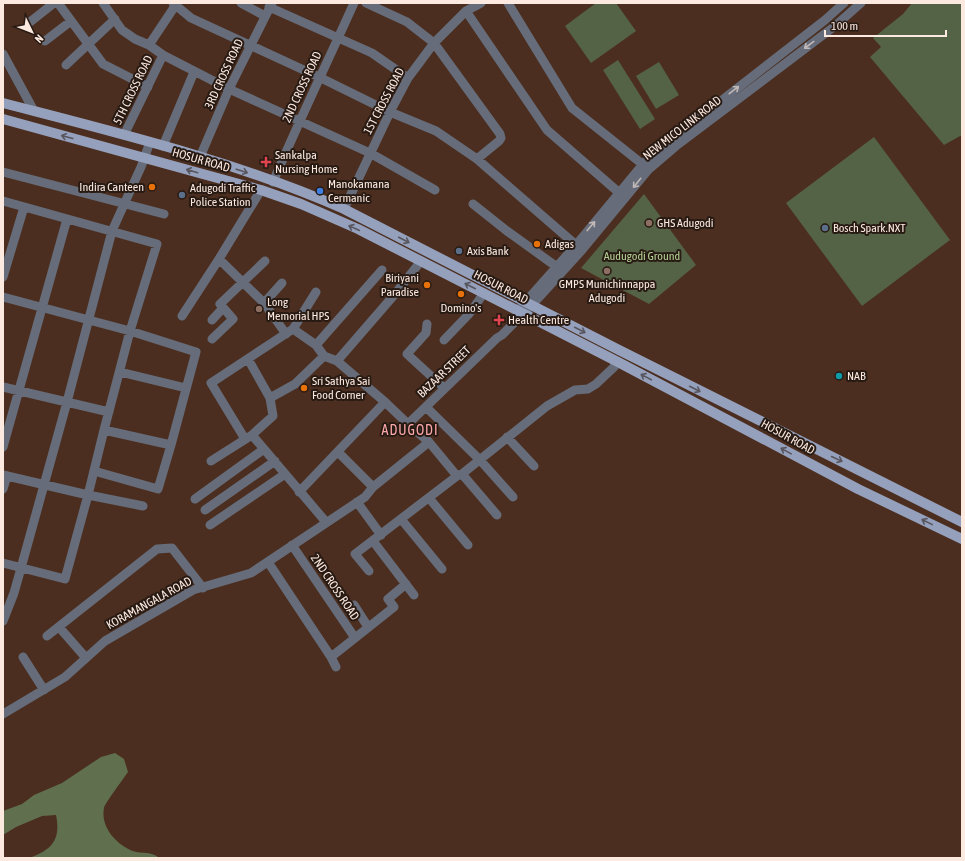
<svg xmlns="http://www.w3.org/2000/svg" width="965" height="861" font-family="'Asap Condensed',sans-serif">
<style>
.green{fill:#546245}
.forest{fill:#60704e}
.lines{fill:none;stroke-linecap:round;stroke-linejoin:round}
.minor{stroke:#666c79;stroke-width:9}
.major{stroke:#95a0bc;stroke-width:10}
.oneway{stroke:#c0b7b7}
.oneway2{stroke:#58565f}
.health-dot{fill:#e0444e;stroke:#271a13;stroke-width:1.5}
.food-dot{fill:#e8710a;stroke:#271a13;stroke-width:1.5}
.shop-dot{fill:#3f7fe0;stroke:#271a13;stroke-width:1.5}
.service-dot{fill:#5c6f8a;stroke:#271a13;stroke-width:1.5}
.education-dot{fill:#8d6e63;stroke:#271a13;stroke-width:1.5}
.culture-dot{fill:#0f9aa8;stroke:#271a13;stroke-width:1.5}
.labels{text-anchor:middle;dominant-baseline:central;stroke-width:4;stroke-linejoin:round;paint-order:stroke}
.street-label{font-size:12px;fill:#fce9e0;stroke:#271a13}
.poi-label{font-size:12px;fill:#fce9e0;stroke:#271a13;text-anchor:start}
.park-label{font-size:12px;fill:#b3d094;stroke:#271a13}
.quarter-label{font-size:14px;letter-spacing:1px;fill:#fea9ab;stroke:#271a13}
</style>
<rect width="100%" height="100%" fill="#4b2e1f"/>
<path class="green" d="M 596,3 L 616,3 L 636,31 L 591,63 L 565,26 Z
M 912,3 L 962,3 L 962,135 L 944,145 L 870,57 L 881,47 L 873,38 L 903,14 Z
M 618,60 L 655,119 L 640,129 L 603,70 Z
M 659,62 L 679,95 L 656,109 L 636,76 Z
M 874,137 L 950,240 L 862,306 L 786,203 Z
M 644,194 L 696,265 L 649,304 L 581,268 Z"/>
<path class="forest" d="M 115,753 L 124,759 L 128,772 C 124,778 105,803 104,808 C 100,827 117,845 133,851 C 142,854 152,851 159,858 L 29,858 C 52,850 61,840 56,815 L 42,816 L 16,827 L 3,835 L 3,811 L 22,804 L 34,795 L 62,783 L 101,757 Z"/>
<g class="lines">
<path class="minor" d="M 58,3 L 103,64 L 148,87
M 103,3 L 122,30 L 135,39 L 149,45 L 163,55 L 229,89 L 370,153 L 435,190
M 173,3 L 191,18 L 321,78 L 390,112 L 436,131 L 477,159 L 576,245
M 241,3 L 265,16
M 366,3 L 407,22 L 434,43 L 500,134 L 501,138 L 499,141 L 477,159
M 508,3 L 572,108 L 646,167
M 269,7 L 372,53 L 408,78
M 466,11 L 547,130 L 624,197
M 30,22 L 54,3
M 45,41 L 71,21
M 149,45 L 177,3
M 3,54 L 34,111
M 66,65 L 115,19
M 124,135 L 163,55
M 163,146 L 194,72
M 200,157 L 229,89 L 272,3
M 3,172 L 164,214
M 273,182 C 299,121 327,63 354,3
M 3,201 L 157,244 L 130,331 L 104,430 L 88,495 L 65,579 L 3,563
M 473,204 L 507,231 L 557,267
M 344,209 L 390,112 L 408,78 L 434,43 L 466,11 L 481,3
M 219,259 L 264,303 L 286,334
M 3,277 L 24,207
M 3,297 L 130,331 L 196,352 L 171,445 L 104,430
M 264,303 L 282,283
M 521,307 L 576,245 L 643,164 L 658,150 L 825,20 L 844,3
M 182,316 L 219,259 L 261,190
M 212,320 L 223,308
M 427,324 L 426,333 L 407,354 L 444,388
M 293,329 L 316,345 L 324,356 L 337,361 L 385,402 L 408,424 L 429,442 L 457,476
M 212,339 L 233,319 L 220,304 L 265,261
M 444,340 L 469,314 L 484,293
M 316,345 L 382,270
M 248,359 L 270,398 L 273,416 L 252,435
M 337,361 L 395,294 L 421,261
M 120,372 L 186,388
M 3,387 L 109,412
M 270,398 L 295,384 L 324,356
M 426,407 L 480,460 L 513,497
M 408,424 L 497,338 L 502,335 L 532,305 L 582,250 L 649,169 L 676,146 L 835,26 L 861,3
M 507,437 L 534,466
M 245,439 L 211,383 L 293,329 L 316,292
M 3,447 L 67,219
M 338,452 L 373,487
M 211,461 L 252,435 L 326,522
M 94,471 L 158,489 L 171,445
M 462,474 L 497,515
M 3,475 L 88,495 L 143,506
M 3,489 L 7,476
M 299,492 L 385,402
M 429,498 L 468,545
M 195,499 L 264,449
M 357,502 L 381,535
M 205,510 L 275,461
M 401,519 L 442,569
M 210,525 L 285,474
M 373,541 L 414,595
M 292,545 L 355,638 L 331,657
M 268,562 L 331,657 L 336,667
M 369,571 L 355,554 L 457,476 L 462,474 L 547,406 L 575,390 L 588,389 L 596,384 L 613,368 L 618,362
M 354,605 L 368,627
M 3,621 L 14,593 L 21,568 L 67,402 L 112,231 L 141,167 L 150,142
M 59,627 L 86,658
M 47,636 L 157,549 L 172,548 L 203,588
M 355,638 L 394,607 L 388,599 L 406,584
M 23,657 L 44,690
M 3,714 L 65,677 L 105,641 L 193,590 L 251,573 L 365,497 L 373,487 L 429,442"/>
<path class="major" d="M 3,103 C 118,133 235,161 344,209 L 617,349 L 962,522
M 3,119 L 261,190 L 301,204 L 358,229 L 618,362 L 858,489 L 962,539"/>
</g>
<defs><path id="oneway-shaft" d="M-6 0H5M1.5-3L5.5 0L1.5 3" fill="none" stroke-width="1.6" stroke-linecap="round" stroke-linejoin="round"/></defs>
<g class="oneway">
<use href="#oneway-shaft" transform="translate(809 45) rotate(143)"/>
<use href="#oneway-shaft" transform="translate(734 90) rotate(-38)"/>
<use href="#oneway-shaft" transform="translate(637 183) rotate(129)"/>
<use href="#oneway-shaft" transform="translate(591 226) rotate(-50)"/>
</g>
<g class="oneway2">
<use href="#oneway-shaft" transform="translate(67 137) rotate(-165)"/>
<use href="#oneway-shaft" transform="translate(192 171) rotate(-164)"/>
<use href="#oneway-shaft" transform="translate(242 171) rotate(18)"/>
<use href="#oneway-shaft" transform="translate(354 228) rotate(-155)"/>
<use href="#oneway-shaft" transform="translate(404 240) rotate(27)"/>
<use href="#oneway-shaft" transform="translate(470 286) rotate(-153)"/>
<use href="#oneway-shaft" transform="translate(580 330) rotate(27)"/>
<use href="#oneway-shaft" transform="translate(646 377) rotate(-152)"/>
<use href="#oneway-shaft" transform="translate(695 389) rotate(27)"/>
<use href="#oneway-shaft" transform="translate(786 451) rotate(-151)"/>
<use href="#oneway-shaft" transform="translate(837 459) rotate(25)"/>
<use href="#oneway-shaft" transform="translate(927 522) rotate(-154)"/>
</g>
<g class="health-dot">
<path d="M264 156h4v4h4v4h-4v4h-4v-4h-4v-4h4z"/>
<path d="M497 314h4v4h4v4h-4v4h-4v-4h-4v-4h4z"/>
</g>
<g class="food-dot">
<circle cx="152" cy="187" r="4"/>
<circle cx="537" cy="244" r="4"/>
<circle cx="427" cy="285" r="4"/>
<circle cx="461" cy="294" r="4"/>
<circle cx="304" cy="388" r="4"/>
</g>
<circle class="shop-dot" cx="320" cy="191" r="4"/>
<g class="service-dot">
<circle cx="182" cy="195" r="4"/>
<circle cx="825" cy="228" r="4"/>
<circle cx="459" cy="251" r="4"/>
</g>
<g class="education-dot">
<circle cx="649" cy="223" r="4"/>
<circle cx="607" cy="271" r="4"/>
<circle cx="259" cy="309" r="4"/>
</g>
<circle class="culture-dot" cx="839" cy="376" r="4"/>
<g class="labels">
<g class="street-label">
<text transform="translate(224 74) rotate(-65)">3RD CROSS ROAD</text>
<text transform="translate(302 87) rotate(-65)">2ND CROSS ROAD</text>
<text transform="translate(133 90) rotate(-64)">5TH CROSS ROAD</text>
<text transform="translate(384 101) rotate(-62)">1ST CROSS ROAD</text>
<text transform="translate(682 128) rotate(-38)">NEW MICO LINK ROAD</text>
<text transform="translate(201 160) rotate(16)">HOSUR ROAD</text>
<text transform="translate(501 287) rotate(27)">HOSUR ROAD</text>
<text transform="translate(444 372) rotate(-44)">BAZAAR STREET</text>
<text transform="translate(788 437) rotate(29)">HOSUR ROAD</text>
<text transform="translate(335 587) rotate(56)">2ND CROSS ROAD</text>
<text transform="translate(149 603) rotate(-29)">KORAMANGALA ROAD</text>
</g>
<g class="poi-label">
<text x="275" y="155">Sankalpa<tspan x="275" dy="14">Nursing Home</tspan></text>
<text x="328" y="184">Manokamana<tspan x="328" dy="14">Cermanic</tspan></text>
<text x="144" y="187" text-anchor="end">Indira Canteen</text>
<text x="190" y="188">Adugodi Traffic<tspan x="190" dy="14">Police Station</tspan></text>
<text x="657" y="223">GHS Adugodi</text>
<text x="833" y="228">Bosch Spark.NXT</text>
<text x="545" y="244">Adigas</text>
<text x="467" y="251">Axis Bank</text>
<text x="419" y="278" text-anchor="end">Biriyani<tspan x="419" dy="14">Paradise</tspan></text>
<text x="607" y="284" text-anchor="middle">GMPS Munichinnappa<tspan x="607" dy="14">Adugodi</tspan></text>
<text x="267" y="302">Long<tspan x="267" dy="14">Memorial HPS</tspan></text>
<text x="461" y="308" text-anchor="middle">Domino's</text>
<text x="508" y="320">Health Centre</text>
<text x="847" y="376">NAB</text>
<text x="312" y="381">Sri Sathya Sai<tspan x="312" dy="14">Food Corner</tspan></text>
</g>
<g class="park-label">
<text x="642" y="256">Audugodi Ground</text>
</g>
<g class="quarter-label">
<text x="410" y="430">ADUGODI</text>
</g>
</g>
<rect width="965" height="861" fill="none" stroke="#fce9e0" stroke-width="8"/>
<g transform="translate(32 32) rotate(133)" stroke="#271a13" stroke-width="3" paint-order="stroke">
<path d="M0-3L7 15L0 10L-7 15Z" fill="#fce9e0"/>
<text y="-6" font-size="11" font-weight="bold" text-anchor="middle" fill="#fce9e0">N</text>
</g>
<path d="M825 30v6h121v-6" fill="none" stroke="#fce9e0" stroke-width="2"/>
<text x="831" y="30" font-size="12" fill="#fce9e0" stroke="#271a13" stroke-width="3" paint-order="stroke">100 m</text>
</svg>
